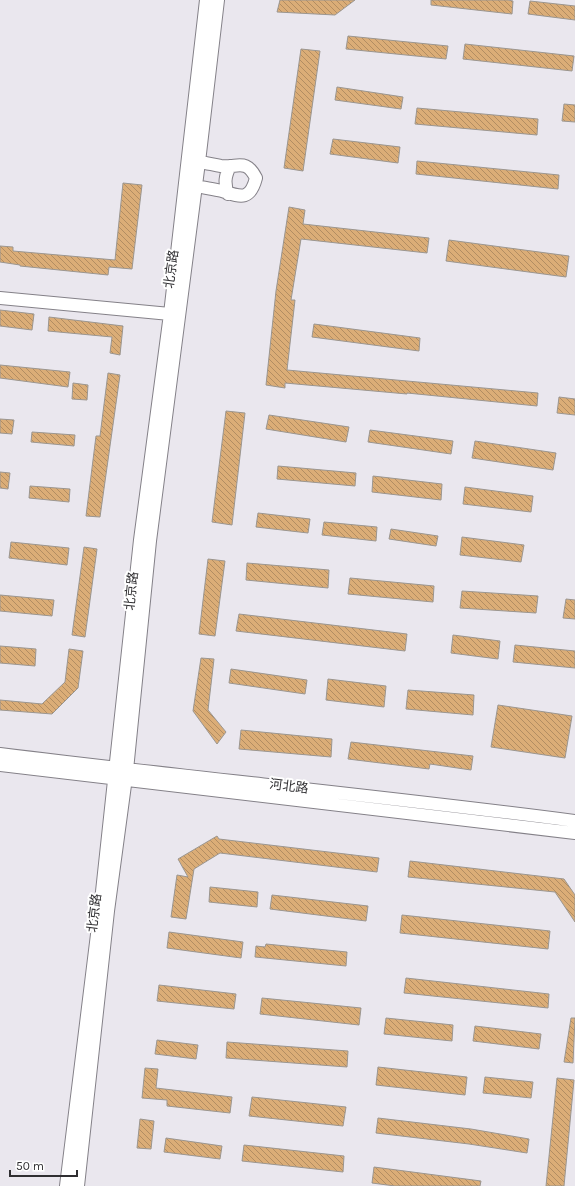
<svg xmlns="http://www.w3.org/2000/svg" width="575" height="1186" font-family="Karla,'Noto Sans SC',sans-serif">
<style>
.building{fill:url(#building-back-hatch);stroke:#9b9690}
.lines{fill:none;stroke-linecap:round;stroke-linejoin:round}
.minor-casing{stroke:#848188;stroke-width:14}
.minor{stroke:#fff;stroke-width:12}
.labels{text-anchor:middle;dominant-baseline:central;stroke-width:4;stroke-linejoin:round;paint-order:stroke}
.street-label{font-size:13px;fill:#2f2e31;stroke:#fff}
</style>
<defs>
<pattern id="building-back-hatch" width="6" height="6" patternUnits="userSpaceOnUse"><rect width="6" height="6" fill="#dbad77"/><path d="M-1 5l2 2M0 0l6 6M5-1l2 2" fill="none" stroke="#b28d62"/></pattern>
</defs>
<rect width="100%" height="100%" fill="#eae7ee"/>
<path class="building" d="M 280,0 L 355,0 L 335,15 L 277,12 Z
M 431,0 L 508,0 L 513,1 L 512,14 L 431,5 Z
M 530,1 L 575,6 L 575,20 L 528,14 Z
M 348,36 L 448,46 L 446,59 L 346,49 Z
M 465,44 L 574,56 L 572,71 L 463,59 Z
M 301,49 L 320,51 L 303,171 L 284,168 Z
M 337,87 L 403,97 L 401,109 L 335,100 Z
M 564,104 L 575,105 L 575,122 L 562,121 Z
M 417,108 L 538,119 L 537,135 L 415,124 Z
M 333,139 L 400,147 L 398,163 L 330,154 Z
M 417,161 L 559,175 L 558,189 L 416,174 Z
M 123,183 L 142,185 L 132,269 L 109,267 L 108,275 L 20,266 L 20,265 L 0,262 L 0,246 L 13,247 L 13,251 L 115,260 Z
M 289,207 L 305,210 L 303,224 L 429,238 L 427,253 L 301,239 L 291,300 L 295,300 L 287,370 L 538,393 L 537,406 L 407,393 L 407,394 L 285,383 L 285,388 L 266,385 L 276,291 Z
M 449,240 L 569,256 L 566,277 L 446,261 Z
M 0,310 L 34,314 L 32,330 L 0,326 Z
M 49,317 L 123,326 L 120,355 L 110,353 L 112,337 L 48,331 Z
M 314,324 L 420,338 L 419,351 L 312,337 Z
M 0,365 L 70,372 L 68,387 L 0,378 Z
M 108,373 L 120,375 L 100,517 L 86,516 L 96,436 L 100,436 Z
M 73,383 L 88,385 L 87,400 L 72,399 Z
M 559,397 L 575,399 L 575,415 L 557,413 Z
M 226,411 L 245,413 L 232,525 L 212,522 Z
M 269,415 L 349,427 L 346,442 L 266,429 Z
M 0,419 L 14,420 L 12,434 L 0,433 Z
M 370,430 L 453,441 L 451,454 L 368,442 Z
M 32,432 L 75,435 L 74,446 L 31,442 Z
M 475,441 L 556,453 L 553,470 L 472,458 Z
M 278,466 L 356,473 L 355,486 L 277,479 Z
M 0,472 L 10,473 L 8,489 L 0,488 Z
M 373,476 L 442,484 L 441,500 L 372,492 Z
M 30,486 L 70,489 L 69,502 L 29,498 Z
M 465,487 L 533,496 L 531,512 L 463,504 Z
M 258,513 L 310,519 L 308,533 L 256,527 Z
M 324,522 L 377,527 L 376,541 L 322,535 Z
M 391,529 L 438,536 L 436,546 L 389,539 Z
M 462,537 L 524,545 L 521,562 L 460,555 Z
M 11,542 L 69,548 L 67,565 L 9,558 Z
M 84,547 L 97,549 L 85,637 L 72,635 Z
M 208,559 L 225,561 L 215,636 L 199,634 Z
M 247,563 L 329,570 L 328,588 L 246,580 Z
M 350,578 L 434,586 L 433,602 L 348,594 Z
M 462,591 L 538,596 L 536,613 L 460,608 Z
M 0,595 L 54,600 L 52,616 L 0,611 Z
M 566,599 L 575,600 L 575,619 L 563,618 Z
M 239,614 L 407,634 L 405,651 L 236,631 Z
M 453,635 L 500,641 L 498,659 L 451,653 Z
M 515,645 L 575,651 L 575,668 L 513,662 Z
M 0,646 L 36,649 L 35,666 L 0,663 Z
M 69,649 L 83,651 L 78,688 L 52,714 L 0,710 L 0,700 L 42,704 L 65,682 Z
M 201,658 L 214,659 L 208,710 L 226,732 L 217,744 L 193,711 Z
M 231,669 L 307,680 L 305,694 L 229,683 Z
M 328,679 L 386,686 L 384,707 L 326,700 Z
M 408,690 L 474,695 L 473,715 L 406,709 Z
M 498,705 L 572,716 L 565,758 L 491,747 Z
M 241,730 L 332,739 L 331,757 L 239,749 Z
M 351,742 L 473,756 L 471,770 L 430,764 L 429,769 L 348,759 Z
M 217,836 L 219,839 L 379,858 L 377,872 L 220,853 L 194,869 L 186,919 L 171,917 L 177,875 L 188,877 L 178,859 Z
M 410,861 L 564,879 L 575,895 L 575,922 L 555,892 L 408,877 Z
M 210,887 L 258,892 L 257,907 L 209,902 Z
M 272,895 L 368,906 L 366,921 L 270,909 Z
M 402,915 L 550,931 L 548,949 L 400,933 Z
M 169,932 L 243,942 L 241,958 L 167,948 Z
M 266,944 L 347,952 L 346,966 L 255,957 L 256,946 L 265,947 Z
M 406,978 L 549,994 L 548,1008 L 404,993 Z
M 159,985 L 236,994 L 234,1009 L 157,1001 Z
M 262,998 L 361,1008 L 359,1025 L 260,1014 Z
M 386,1018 L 453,1025 L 452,1041 L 384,1034 Z
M 571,1018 L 575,1018 L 573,1063 L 564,1062 Z
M 475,1026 L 541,1034 L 539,1049 L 473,1041 Z
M 157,1040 L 198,1045 L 196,1059 L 155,1054 Z
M 227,1042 L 348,1051 L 347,1067 L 226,1058 Z
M 378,1067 L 467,1077 L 465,1095 L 376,1085 Z
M 145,1068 L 158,1069 L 156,1088 L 232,1097 L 230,1113 L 167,1106 L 167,1100 L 142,1098 Z
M 485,1077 L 533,1082 L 531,1098 L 483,1093 Z
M 557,1078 L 574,1080 L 564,1186 L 546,1186 Z
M 252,1097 L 346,1107 L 343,1126 L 249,1116 Z
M 378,1118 L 471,1129 L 529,1139 L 527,1153 L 469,1144 L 376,1133 Z
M 140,1119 L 154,1121 L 151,1149 L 137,1148 Z
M 166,1138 L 222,1146 L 220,1159 L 164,1152 Z
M 244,1145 L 344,1156 L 343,1172 L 242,1161 Z
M 374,1167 L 481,1181 L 480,1186 L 395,1186 L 372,1183 Z"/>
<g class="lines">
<defs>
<path id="minor" d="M 196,186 C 205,188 214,189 222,191 C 241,197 250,201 256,178 C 246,158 238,168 221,166 C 214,165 207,163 199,162
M 228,194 C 224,183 225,176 230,166
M 0,298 L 170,314
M 0,754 C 192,778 384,796 575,821
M 0,765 L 575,833
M 66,1186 L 100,910 L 140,540 L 170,314 L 206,0
M 78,1186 L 108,911 L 127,770 L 150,541 L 199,162 L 218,0"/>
</defs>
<use href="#minor" class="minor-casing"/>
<use href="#minor" class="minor"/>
</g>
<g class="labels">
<g class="street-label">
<text transform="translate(171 269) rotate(-82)">北京路</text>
<text transform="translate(131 591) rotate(-84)">北京路</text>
<text transform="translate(289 786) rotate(7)">河北路</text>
<text transform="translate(94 913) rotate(-83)">北京路</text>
</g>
</g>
<path d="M10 1170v6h67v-6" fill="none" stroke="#2f2e31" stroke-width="2"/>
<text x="16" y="1170" font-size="12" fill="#2f2e31" stroke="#ffffff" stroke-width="3" paint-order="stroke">50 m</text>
</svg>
